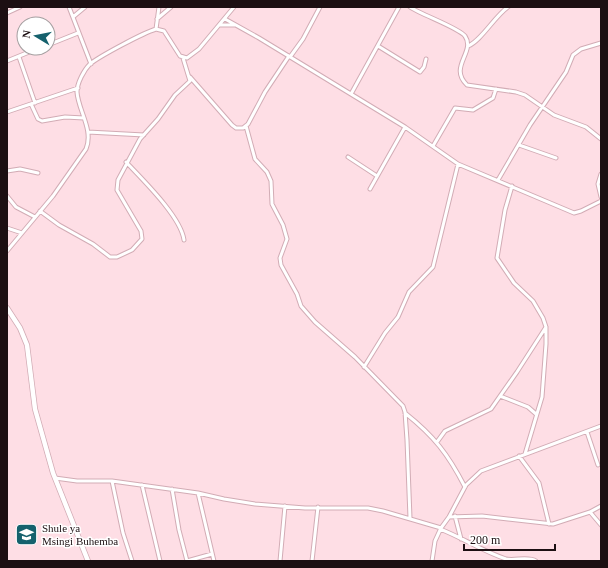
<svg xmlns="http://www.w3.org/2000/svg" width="608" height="568" font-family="'Times New Roman',serif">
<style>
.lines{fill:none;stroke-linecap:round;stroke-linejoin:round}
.street-casing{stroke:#d2acb5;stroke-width:5}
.secondary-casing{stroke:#d2acb5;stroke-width:6}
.street{stroke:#fff;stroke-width:3}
.secondary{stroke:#fff;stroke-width:4.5}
.labels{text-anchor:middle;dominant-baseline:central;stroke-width:3;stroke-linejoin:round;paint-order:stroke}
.poi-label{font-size:11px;fill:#1c0f12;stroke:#fff;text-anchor:start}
</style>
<rect width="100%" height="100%" fill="#fedee5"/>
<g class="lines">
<defs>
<path id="street" d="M 69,7 L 91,64
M 410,7 C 422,15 459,28 465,36 C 476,52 448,67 467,85 L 516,92 L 525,95 L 554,115 L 586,127 L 601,139
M 7,13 L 20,7
M 73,17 L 85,7
M 157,19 L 171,7
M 225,19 L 259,38 L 405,127 L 458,164 L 574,213 L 581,211 L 601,201
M 220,25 L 234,25
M 156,29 L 159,7
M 48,45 L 78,33
M 378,46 L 420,72 L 424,67 L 426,59
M 468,46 C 481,41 494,17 508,7
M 19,57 L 35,103
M 290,57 L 303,39 L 320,7
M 7,61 L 39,48
M 190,77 L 232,125 L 236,128 L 243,128 L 248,124 L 265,92 L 289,56
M 351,94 L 399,7
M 31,104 L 38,119 L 42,121 L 65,117 L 84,118
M 7,112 L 78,88
M 246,126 L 255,159 L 267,172 L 271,181 L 272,204 L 283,225 L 287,239 L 280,258 L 281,265 L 297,294 L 301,306 L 315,322 L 355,357 L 403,406 L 405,412 L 407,440 L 410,518
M 88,132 L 144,135
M 519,145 L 556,158
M 433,146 L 455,108 L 473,110 L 493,98 L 496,89
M 348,157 L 377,176
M 126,162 C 143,180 181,217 184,240
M 7,171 L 20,169 L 38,173
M 601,174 L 598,184 L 601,197
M 498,180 L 530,125 L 566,72 L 573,55 L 581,49 L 601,43
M 512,186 L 505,210 L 497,258 L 514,283 L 533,301 L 543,318 L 546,327 L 546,344 L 542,397 L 525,454
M 370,189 L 405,127
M 7,196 L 16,207 L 35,217
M 40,211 L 59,225 L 93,244 L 110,257 L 117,257 L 132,250 L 142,239 L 141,231 L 117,190 L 118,180 L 140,139 L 158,119 L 175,95 L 190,81 L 183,58
M 7,228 L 22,233
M 7,251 L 53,196 L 86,149 C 94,130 78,110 77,92 C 77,83 84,70 90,64 C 100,56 143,33 156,29 L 164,31 L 180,56 L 187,58 L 199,49 L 234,7
M 364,367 L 385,333 L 398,317 L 409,292 L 433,267 L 458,164
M 500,396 L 528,407 L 536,414
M 405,413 C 434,436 448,454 465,487
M 587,432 L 598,465
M 437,442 L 445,431 L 491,409 L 517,372 L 546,327
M 519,456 L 539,483 L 549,524
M 55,478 L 77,481 L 112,481 L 198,493 L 224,499 L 255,504 L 305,508 L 368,508 L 383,511 L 441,528
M 112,481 L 123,533 L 132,561
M 142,485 L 160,561
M 172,489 L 179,530 L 187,561
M 198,493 L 214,561
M 590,512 L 601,525
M 455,516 L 461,539
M 449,517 L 482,516 L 553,524 L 590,512 L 601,506
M 440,529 C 463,538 482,551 506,559 C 515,561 528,556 536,561
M 187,561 L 212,554
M 280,561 L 285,506
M 312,561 L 318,507
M 432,561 L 435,541 L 441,528 L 449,517 L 466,485 L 481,471 L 601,426"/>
<path id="secondary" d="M 7,308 L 20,328 L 27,345 L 35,409 L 53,473 L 88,561"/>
</defs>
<use href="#street" class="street-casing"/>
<use href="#secondary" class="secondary-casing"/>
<use href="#street" class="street"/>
<use href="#secondary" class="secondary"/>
</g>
<defs>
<symbol id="school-square" viewBox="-11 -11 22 22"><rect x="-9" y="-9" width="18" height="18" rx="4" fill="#15616d" stroke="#fff"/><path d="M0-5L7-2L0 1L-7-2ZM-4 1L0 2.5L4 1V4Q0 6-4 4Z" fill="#fff"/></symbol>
</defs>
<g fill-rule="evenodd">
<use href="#school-square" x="14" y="522" width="25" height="25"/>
</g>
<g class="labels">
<g class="poi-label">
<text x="42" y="528">Shule ya<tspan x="42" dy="13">Msingi Buhemba</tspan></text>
</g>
</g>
<rect width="608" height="568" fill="none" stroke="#1c0f12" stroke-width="16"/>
<g transform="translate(36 36) rotate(280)"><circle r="19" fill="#ffffff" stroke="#a49fa0"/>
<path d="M0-3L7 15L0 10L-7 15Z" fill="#15616d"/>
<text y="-6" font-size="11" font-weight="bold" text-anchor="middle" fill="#1c0f12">N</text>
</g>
<path d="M464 544v6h91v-6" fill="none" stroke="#1c0f12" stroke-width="2"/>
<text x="470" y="544" font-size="12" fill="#1c0f12" stroke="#ffffff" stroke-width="3" paint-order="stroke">200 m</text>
</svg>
